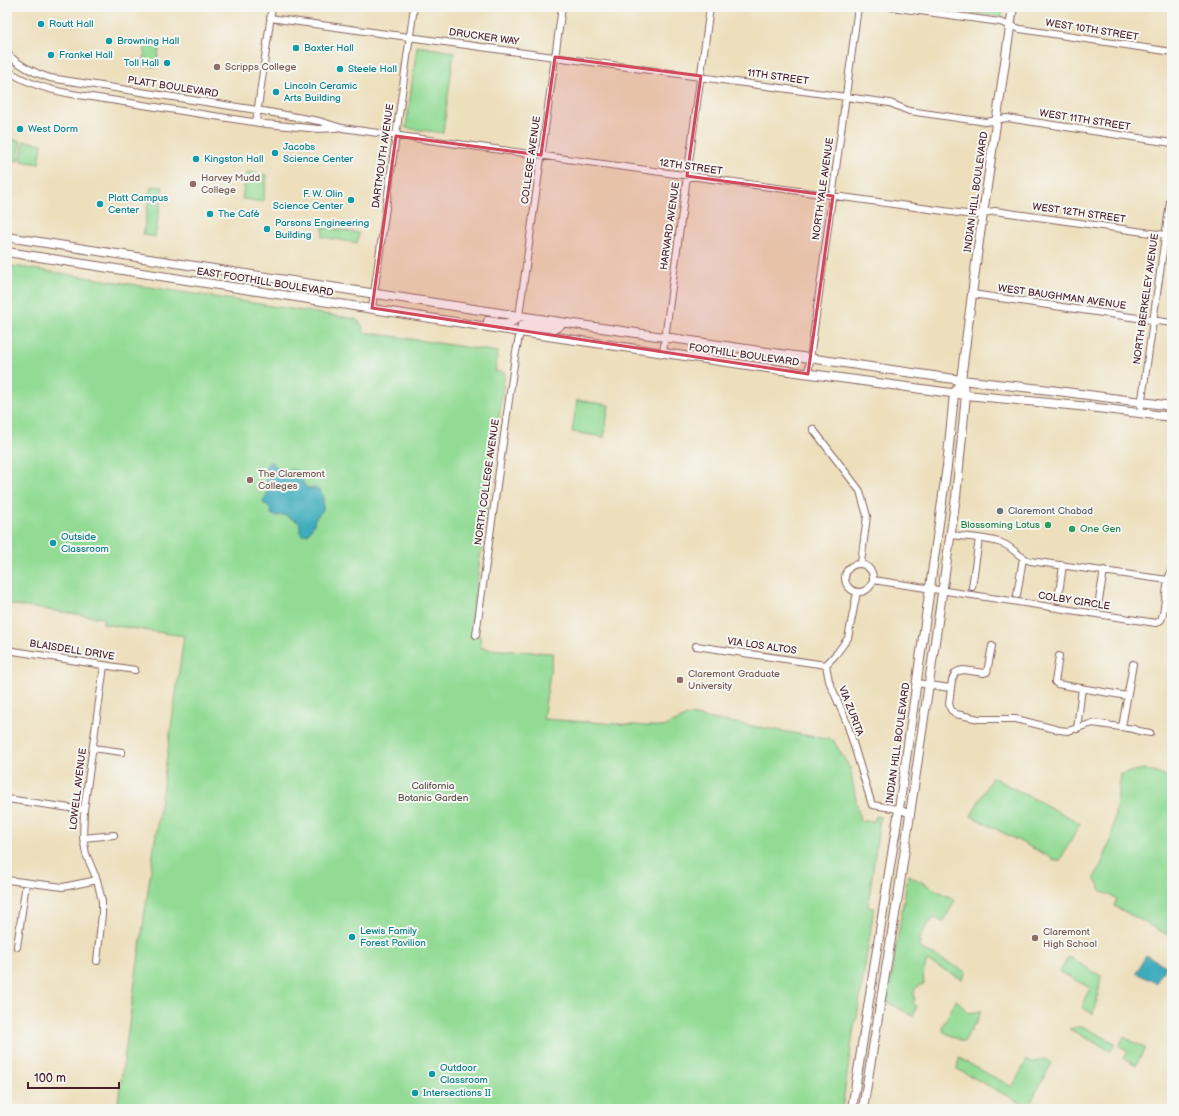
<svg xmlns="http://www.w3.org/2000/svg" width="1179" height="1116" font-family="'Balsamiq Sans',sans-serif">
<style>
.green{fill:#93db95;stroke:#6e7d60}
.water{fill:#3eacbd;stroke:#446674}
.lines{fill:none;stroke-linecap:round;stroke-linejoin:round}
.minor-casing{stroke:#83625e;stroke-width:8}
.major-casing{stroke:#83625e;stroke-width:10}
.minor{stroke:#fff;stroke-width:6}
.major{stroke:#fff;stroke-width:8}
.marked{fill:#d1495b;fill-opacity:0.2;stroke:#d1495b;stroke-width:3;stroke-linejoin:round}
.culture-dot{fill:#0f9aa8;stroke:#f6f6f2;stroke-width:1.5}
.education-dot{fill:#8d6e63;stroke:#f6f6f2;stroke-width:1.5}
.worship-dot{fill:#6b7280;stroke:#f6f6f2;stroke-width:1.5}
.leisure-dot{fill:#2e9e5b;stroke:#f6f6f2;stroke-width:1.5}
.labels{text-anchor:middle;dominant-baseline:central;stroke-width:4;stroke-linejoin:round;paint-order:stroke}
.culture-label{font-size:10px;fill:#0d838f;stroke:#f6f6f2;text-anchor:start}
.street-label{font-size:10px;fill:#4a1f2b;stroke:#f6f6f2}
.education-label{font-size:10px;fill:#785e54;stroke:#f6f6f2;text-anchor:start}
.worship-label{font-size:10px;fill:#5b616d;stroke:#f6f6f2;text-anchor:start}
.leisure-label{font-size:10px;fill:#27864d;stroke:#f6f6f2;text-anchor:end}
.park-label{font-size:10px;fill:#60574b;stroke:#f6f6f2}
</style>
<rect width="100%" height="100%" fill="#f6f6f2"/>
<filter id="ink" filterUnits="userSpaceOnUse"><feTurbulence type="fractalNoise" baseFrequency=".025" numOctaves="2"/><feDisplacementMap in="SourceGraphic" scale="8" xChannelSelector="R" yChannelSelector="G"/><feConvolveMatrix kernelMatrix="1 2 1 2 8 2 1 2 1" color-interpolation-filters="sRGB"/></filter>
<filter id="wash" filterUnits="userSpaceOnUse"><feTurbulence type="fractalNoise" baseFrequency=".012" numOctaves="4" result="noise"/><feDisplacementMap in="SourceGraphic" scale="16" xChannelSelector="R" yChannelSelector="G"/><feGaussianBlur stdDeviation="0.9" result="paint"/><feColorMatrix in="noise" values="0 0 0 0 0 0 0 0 0 0 0 0 0 0 0 0 0 1.4 0 .05"/><feComposite in="paint" operator="in"/></filter>
<g filter="url(#wash)">
<rect width="100%" height="100%" fill="#eddfbc"/>
<path class="green" d="M 929,7 L 1003,7 L 1002,17 Z
M 146,43 L 160,45 L 156,67 L 143,65 Z
M 417,46 L 454,52 L 443,133 L 406,128 Z
M 7,138 L 21,141 L 18,161 L 7,159 Z
M 24,141 L 42,144 L 39,164 L 21,161 Z
M 247,172 L 267,175 L 263,202 L 242,199 Z
M 151,186 L 163,187 L 155,237 L 143,235 Z
M 323,227 L 359,233 L 357,243 L 322,237 Z
M 7,265 L 356,319 L 362,325 L 364,332 L 498,352 L 495,371 L 505,373 L 472,619 L 472,635 L 480,636 L 481,648 L 512,651 L 553,653 L 543,719 L 664,727 L 689,715 L 833,740 L 850,768 L 860,821 L 874,821 L 876,816 L 880,817 L 868,907 L 874,908 L 857,1018 L 855,1021 L 842,1109 L 117,1109 L 184,636 L 103,624 L 103,618 L 7,604 Z
M 577,400 L 609,405 L 604,437 L 572,432 Z
M 1144,769 C 1154,771 1162,777 1172,778 L 1172,937 L 1114,906 L 1117,899 L 1103,892 L 1103,893 L 1094,878 L 1101,865 L 1111,840 L 1121,774 Z
M 992,777 L 1080,823 L 1059,862 L 971,816 Z
M 908,875 L 955,900 L 943,922 L 934,918 L 932,922 L 929,921 L 918,941 L 921,943 L 918,947 L 966,972 L 962,979 L 927,961 L 923,974 L 924,984 C 915,986 912,991 915,1000 L 912,1002 L 917,1006 L 913,1016 L 887,1002 Z
M 1068,957 L 1101,976 L 1098,995 L 1093,1014 L 1083,1008 L 1084,1000 L 1090,988 L 1060,972 Z
M 956,1000 C 963,1004 964,1010 968,1013 L 981,1011 L 976,1024 L 974,1024 L 964,1042 L 944,1032 L 942,1027 Z
M 1082,1026 L 1115,1043 L 1111,1051 L 1069,1029 Z
M 1124,1037 L 1145,1048 L 1136,1065 L 1124,1058 L 1128,1051 L 1119,1046 Z
M 959,1058 L 1012,1087 L 1027,1060 L 1032,1063 L 1044,1059 L 1052,1063 L 1028,1107 L 957,1069 Z"/>
<path class="water" d="M 269,462 C 275,463 275,466 279,469 C 283,471 291,470 296,470 C 303,477 301,481 307,488 L 315,488 L 321,492 L 323,498 L 323,510 L 315,519 L 314,524 L 308,534 L 302,535 L 300,533 L 300,525 L 299,522 L 284,515 L 275,516 L 271,514 L 271,511 L 268,505 L 264,504 L 263,500 C 275,489 259,474 269,462 Z
M 1146,955 L 1166,966 L 1156,983 L 1136,973 Z"/>
</g>
<g filter="url(#ink)">
<g class="lines">
<defs>
<path id="minor" d="M 891,7 L 1000,22 L 1020,29 L 1172,52
M 270,18 L 846,97 L 890,103 L 909,111 L 986,122 L 1007,118 L 1172,143
M 7,54 C 19,65 34,73 50,78 L 257,110 L 319,121 L 342,128 L 973,215 L 995,211 L 1172,236
M 7,70 C 27,84 49,90 72,94 L 266,124 L 319,129 L 336,128
M 256,122 L 272,7
M 972,294 L 1172,323
M 372,308 L 414,7
M 519,316 L 562,7
M 663,353 L 710,7
M 808,374 L 858,7
M 1140,413 L 1172,188
M 813,429 L 860,491 L 867,516 L 861,563
M 950,535 C 966,537 993,538 1006,545 C 1015,550 1019,557 1030,561 L 1168,580
M845 578a14 14 0 1 1 28 0a14 14 0 1 1-28 0Z
M 873,580 L 1156,623 L 1161,620 L 1163,614 L 1168,580 L 1172,568
M 972,587 L 979,539
M 857,592 L 848,638 L 837,653 L 826,665 L 829,681 L 847,723 L 872,805 L 899,809 L 910,814
M 1017,595 L 1023,558
M 1058,600 L 1063,565
M 1098,606 L 1104,570
M 476,635 L 515,357 L 520,332
M 696,646 L 826,665
M 992,646 L 987,672 L 984,673 L 964,670 L 959,671 L 955,673 L 952,680 L 949,704 L 951,710 L 956,714 L 979,719 L 1016,719 L 1059,730 L 1068,731 L 1093,723 L 1134,729 L 1139,731 L 1150,733
M 7,650 L 135,670
M 1059,656 L 1055,682 L 1057,684 L 1127,696
M 917,683 L 950,688
M 1122,727 L 1133,664
M 1077,729 L 1082,688
M 93,748 L 122,752
M 7,799 L 84,810
M 83,838 L 114,835
M 7,880 L 63,887 L 97,880
M 17,947 L 26,883
M 97,961 L 102,914 L 102,901 L 97,880 L 86,854 L 83,838 L 84,810 L 104,666"/>
<path id="major" d="M 7,237 L 519,316 L 961,380 L 1050,390 L 1172,406
M 7,252 L 520,332 L 774,369 L 966,395 L 1089,407 L 1172,417
M 488,321 C 501,323 509,327 519,316
M 520,332 L 522,325 L 526,325 L 552,328 L 556,328 L 563,323
M 852,1109 L 899,809 L 947,466 L 954,394 L 961,380 L 978,248 L 1013,7
M 863,1109 L 899,890 L 956,497 L 966,395 L 961,380"/>
</defs>
<use href="#minor" class="minor-casing"/>
<use href="#major" class="major-casing"/>
<use href="#minor" class="minor"/>
<use href="#major" class="major"/>
</g>
</g>
<path class="marked" d="M 555,57 L 701,76 L 687,176 L 833,196 L 808,374 L 372,308 L 396,136 L 541,155 Z"/>
<g class="culture-dot">
<circle cx="41" cy="24" r="4"/>
<circle cx="109" cy="41" r="4"/>
<circle cx="296" cy="48" r="4"/>
<circle cx="51" cy="55" r="4"/>
<circle cx="167" cy="63" r="4"/>
<circle cx="340" cy="69" r="4"/>
<circle cx="276" cy="92" r="4"/>
<circle cx="20" cy="129" r="4"/>
<circle cx="275" cy="153" r="4"/>
<circle cx="196" cy="159" r="4"/>
<circle cx="351" cy="200" r="4"/>
<circle cx="100" cy="204" r="4"/>
<circle cx="210" cy="214" r="4"/>
<circle cx="267" cy="229" r="4"/>
<circle cx="53" cy="543" r="4"/>
<circle cx="352" cy="937" r="4"/>
<circle cx="432" cy="1074" r="4"/>
<circle cx="415" cy="1093" r="4"/>
</g>
<g class="education-dot">
<circle cx="217" cy="67" r="4"/>
<circle cx="193" cy="184" r="4"/>
<circle cx="250" cy="480" r="4"/>
<circle cx="680" cy="680" r="4"/>
<circle cx="1035" cy="938" r="4"/>
</g>
<circle class="worship-dot" cx="1000" cy="511" r="4"/>
<g class="leisure-dot">
<circle cx="1048" cy="525" r="4"/>
<circle cx="1072" cy="529" r="4"/>
</g>
<g class="labels">
<g class="culture-label">
<text x="49" y="24">Routt Hall</text>
<text x="117" y="41">Browning Hall</text>
<text x="304" y="48">Baxter Hall</text>
<text x="59" y="55">Frankel Hall</text>
<text x="159" y="63" text-anchor="end">Toll Hall</text>
<text x="348" y="69">Steele Hall</text>
<text x="284" y="86">Lincoln Ceramic<tspan x="284" dy="12">Arts Building</tspan></text>
<text x="28" y="129">West Dorm</text>
<text x="283" y="147">Jacobs<tspan x="283" dy="12">Science Center</tspan></text>
<text x="204" y="159">Kingston Hall</text>
<text x="343" y="194" text-anchor="end">F. W. Olin<tspan x="343" dy="12">Science Center</tspan></text>
<text x="108" y="198">Platt Campus<tspan x="108" dy="12">Center</tspan></text>
<text x="218" y="214">The Café</text>
<text x="275" y="223">Parsons Engineering<tspan x="275" dy="12">Building</tspan></text>
<text x="61" y="537">Outside<tspan x="61" dy="12">Classroom</tspan></text>
<text x="360" y="931">Lewis Family<tspan x="360" dy="12">Forest Pavilion</tspan></text>
<text x="440" y="1068">Outdoor<tspan x="440" dy="12">Classroom</tspan></text>
<text x="423" y="1093">Intersections II</text>
</g>
<g class="street-label">
<text transform="translate(1092 30) rotate(9)">WEST 10TH STREET</text>
<text transform="translate(484 37) rotate(8)">DRUCKER WAY</text>
<text transform="translate(778 77) rotate(8)">11TH STREET</text>
<text transform="translate(173 87) rotate(9)">PLATT BOULEVARD</text>
<text transform="translate(1085 120) rotate(9)">WEST 11TH STREET</text>
<text transform="translate(383 156) rotate(-82)">DARTMOUTH AVENUE</text>
<text transform="translate(531 160) rotate(-82)">COLLEGE AVENUE</text>
<text transform="translate(691 167) rotate(8)">12TH STREET</text>
<text transform="translate(823 189) rotate(-82)">NORTH YALE AVENUE</text>
<text transform="translate(976 192) rotate(-82)">INDIAN HILL BOULEVARD</text>
<text transform="translate(1079 213) rotate(8)">WEST 12TH STREET</text>
<text transform="translate(670 226) rotate(-82)">HARVARD AVENUE</text>
<text transform="translate(265 282) rotate(9)">EAST FOOTHILL BOULEVARD</text>
<text transform="translate(1062 297) rotate(8)">WEST BAUGHMAN AVENUE</text>
<text transform="translate(1146 299) rotate(-82)">NORTH BERKELEY AVENUE</text>
<text transform="translate(744 355) rotate(8)">FOOTHILL BOULEVARD</text>
<text transform="translate(487 482) rotate(-82)">NORTH COLLEGE AVENUE</text>
<text transform="translate(1074 601) rotate(9)">COLBY CIRCLE</text>
<text transform="translate(762 646) rotate(8)">VIA LOS ALTOS</text>
<text transform="translate(72 650) rotate(9)">BLAISDELL DRIVE</text>
<text transform="translate(851 711) rotate(69)">VIA ZURITA</text>
<text transform="translate(898 743) rotate(-82)">INDIAN HILL BOULEVARD</text>
<text transform="translate(78 789) rotate(-83)">LOWELL AVENUE</text>
</g>
<g class="education-label">
<text x="225" y="67">Scripps College</text>
<text x="201" y="178">Harvey Mudd<tspan x="201" dy="12">College</tspan></text>
<text x="258" y="474">The Claremont<tspan x="258" dy="12">Colleges</tspan></text>
<text x="688" y="674">Claremont Graduate<tspan x="688" dy="12">University</tspan></text>
<text x="1043" y="932">Claremont<tspan x="1043" dy="12">High School</tspan></text>
</g>
<g class="worship-label">
<text x="1008" y="511">Claremont Chabad</text>
</g>
<g class="leisure-label">
<text x="1040" y="525">Blossoming Lotus</text>
<text x="1080" y="529" text-anchor="start">One Gen</text>
</g>
<g class="park-label">
<text x="433" y="786">California<tspan x="433" dy="12">Botanic Garden</tspan></text>
</g>
</g>
<rect width="1179" height="1116" fill="none" stroke="#f6f6f2" stroke-width="24"/>
<path d="M28 1082v6h91v-6" fill="none" stroke="#4a1f2b" stroke-width="2"/>
<text x="34" y="1082" font-size="12" fill="#4a1f2b" stroke="#f6f6f2" stroke-width="3" paint-order="stroke">100 m</text>
</svg>
